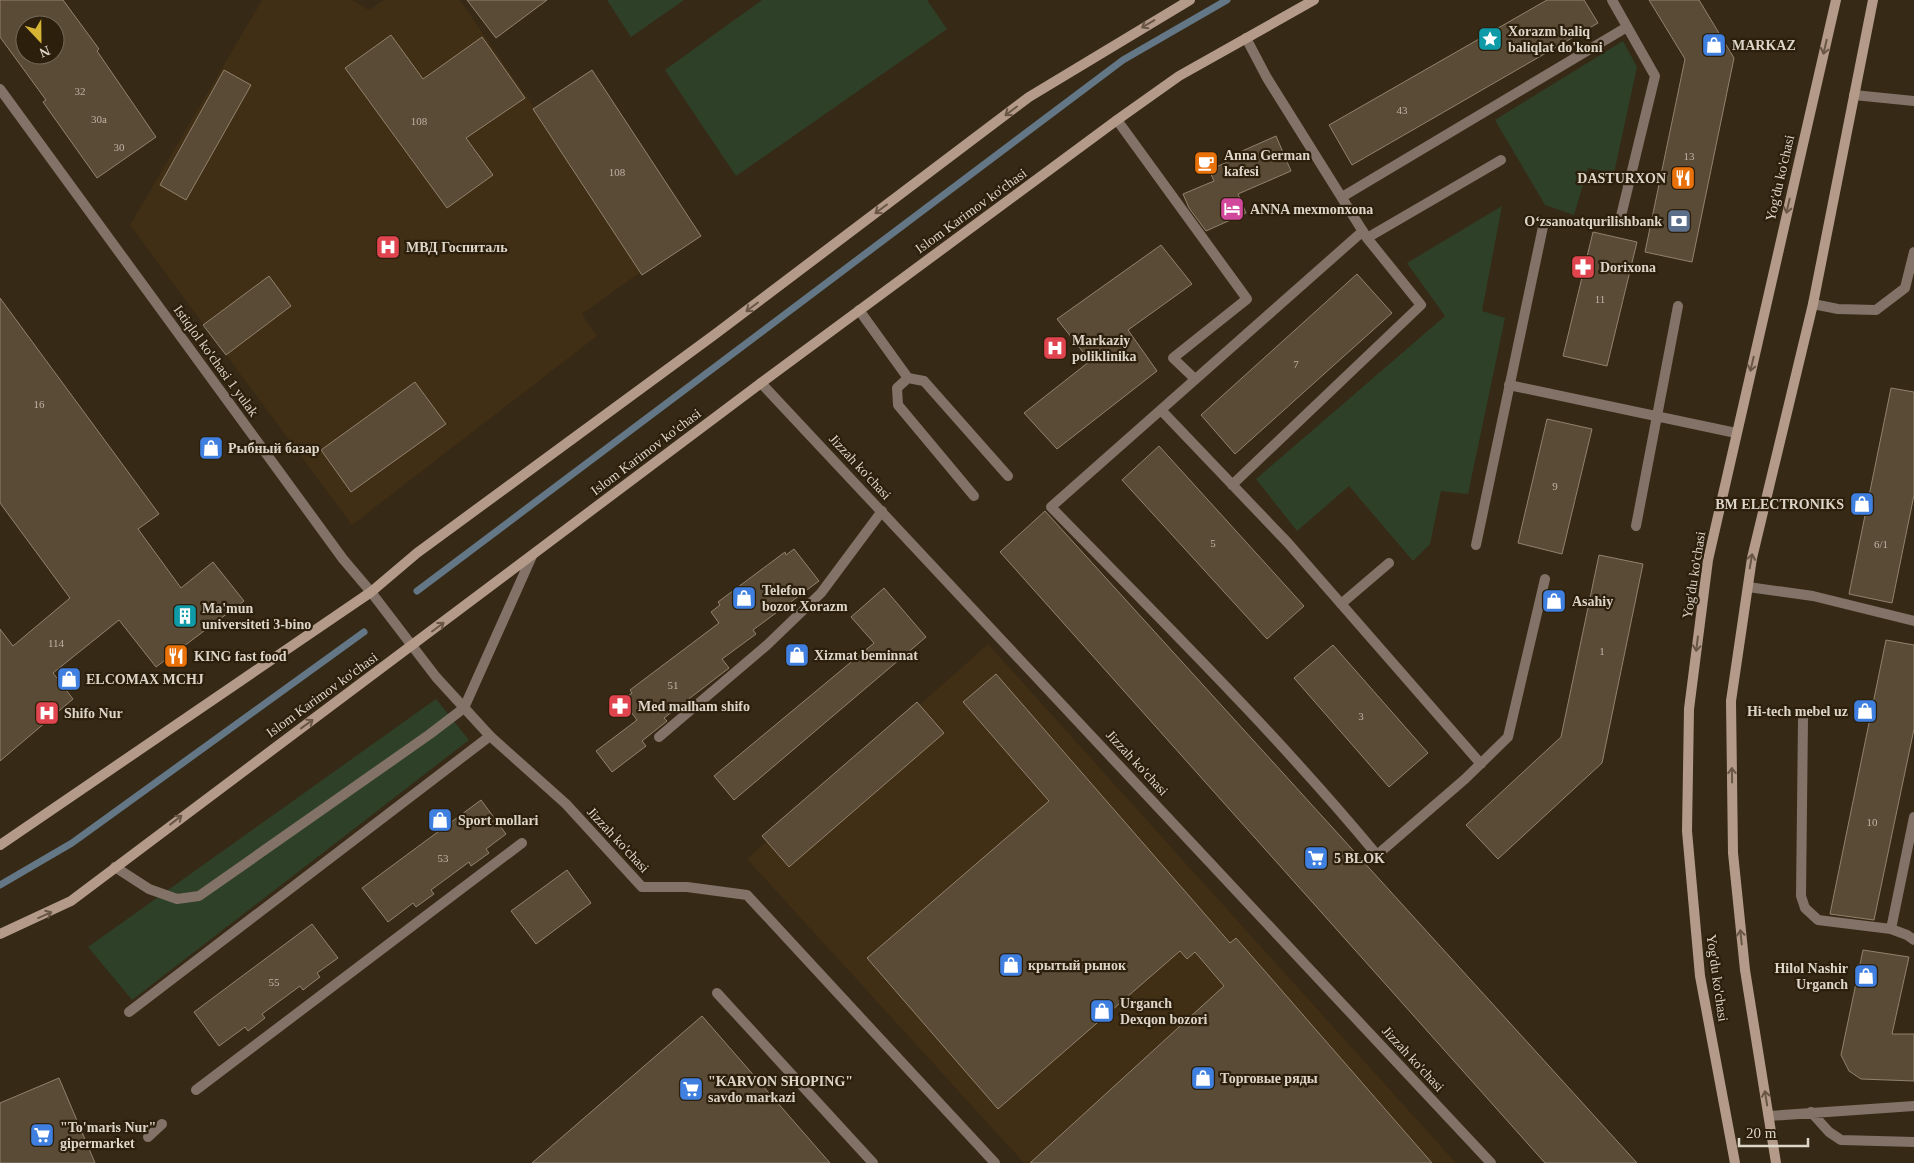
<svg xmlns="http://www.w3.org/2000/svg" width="1914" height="1163" font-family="'Times New Roman',serif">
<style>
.built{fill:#402e15}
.green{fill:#2f4028}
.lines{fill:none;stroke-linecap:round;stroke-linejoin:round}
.stream{stroke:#647786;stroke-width:7}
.building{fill:#5a4b37;stroke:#92826d;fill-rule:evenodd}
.lane{stroke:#827267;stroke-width:10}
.street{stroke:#827267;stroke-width:10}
.secondary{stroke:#b49a89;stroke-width:10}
.oneway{stroke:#695644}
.labels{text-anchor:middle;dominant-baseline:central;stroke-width:4.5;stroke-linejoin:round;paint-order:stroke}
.number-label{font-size:11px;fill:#bdb2a4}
.poi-label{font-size:14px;font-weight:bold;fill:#ded5c9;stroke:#2c1f0c;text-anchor:start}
.street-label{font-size:14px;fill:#ded5c9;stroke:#2c1f0c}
</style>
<rect width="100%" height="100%" fill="#362916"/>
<path class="built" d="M 262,0 L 352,0 L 369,10 L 384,0 L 460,0 L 645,269 L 582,314 L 597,336 L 352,525 L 130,225 Z
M 988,644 L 1456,1163 L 1024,1163 L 747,859 Z"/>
<path class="green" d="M 607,0 L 684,0 L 631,37 Z
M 762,0 L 927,0 L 947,29 L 736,176 L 665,70 Z
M 1623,41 L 1637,67 L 1614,173 L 1588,168 L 1574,215 L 1545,205 L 1495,120 Z
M 1502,206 L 1482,311 L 1505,318 L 1468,494 L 1441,491 L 1430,544 L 1413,561 L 1349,486 L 1297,531 L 1256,479 L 1445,316 L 1407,263 Z
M 436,699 L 469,740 L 132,1000 L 88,947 Z"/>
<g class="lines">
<path class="stream" d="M 417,591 L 1123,60 L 1227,0
M 0,885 L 72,843 L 364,632"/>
</g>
<path class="building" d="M 0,0 L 63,0 L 99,49 L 97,51 L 156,137 L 97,178 L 43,102 L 46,100 L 0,37 ZM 25,25 L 55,25 L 55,55 L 25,55 Z
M 467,0 L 547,0 L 496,38 Z
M 1547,0 L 1584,0 L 1598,23 L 1352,165 L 1329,125 Z
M 1649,0 L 1699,0 L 1734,58 L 1692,262 L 1645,252 L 1685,59 Z
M 391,35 L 423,79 L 482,37 L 525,98 L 466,138 L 493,175 L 447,208 L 345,68 Z
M 224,70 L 251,85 L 186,200 L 160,185 Z
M 592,70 L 701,236 L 642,275 L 533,109 Z
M 1276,136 L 1291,171 L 1238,194 L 1246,213 L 1206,231 L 1189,208 L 1183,194 L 1214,181 L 1209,170 L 1232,160 L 1231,156 Z
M 1593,232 L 1637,242 L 1607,366 L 1563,356 Z
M 1161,245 L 1192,284 L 1128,330 L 1157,371 L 1057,449 L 1024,413 L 1090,361 L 1057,319 Z
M 1357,274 L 1392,313 L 1235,454 L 1201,415 Z
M 269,276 L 291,306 L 226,355 L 203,325 Z
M 0,298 L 159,514 L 138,529 L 181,588 L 213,562 L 244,601 L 156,667 L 119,620 L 53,673 L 73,699 L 0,761 L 0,629 L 13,646 L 70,598 L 0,503 Z
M 415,382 L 446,424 L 351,492 L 321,450 Z
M 1891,388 L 1914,392 L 1914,495 L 1892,603 L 1849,594 Z
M 1547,419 L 1592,429 L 1562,554 L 1518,543 Z
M 1159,446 L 1304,606 L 1267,639 L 1122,480 Z
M 1045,511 L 1637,1163 L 1545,1163 L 1000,552 Z
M 794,549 L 819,581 L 753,630 L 756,634 L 722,659 L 729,668 L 664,718 L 667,721 L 642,741 L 646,746 L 612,772 L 596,751 L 637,720 L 622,700 L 632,693 L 630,690 L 719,623 L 711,612 L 720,605 L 718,602 L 785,552 L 786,555 Z
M 1599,555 L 1643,564 L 1602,763 L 1498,859 L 1466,825 L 1561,737 Z
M 884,588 L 926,637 L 734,800 L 714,776 L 874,643 L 851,617 Z
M 1886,640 L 1914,645 L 1914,729 L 1874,920 L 1830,914 Z
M 1333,645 L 1428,753 L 1389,787 L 1294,678 Z
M 996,674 L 1230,943 L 1236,938 L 1432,1163 L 1030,1163 L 1224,986 L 1195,952 L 1187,959 L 1180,951 L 998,1109 L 867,958 L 1049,801 L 963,702 Z
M 917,702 L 944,733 L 789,867 L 762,836 Z
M 481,800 L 506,834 L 486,849 L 489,853 L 471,866 L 469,862 L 431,890 L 434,894 L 416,907 L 413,903 L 388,922 L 362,888 Z
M 567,870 L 591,903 L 536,944 L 511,911 Z
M 312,924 L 338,958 L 317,973 L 320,977 L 303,990 L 300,986 L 262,1014 L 265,1018 L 248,1031 L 245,1027 L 219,1046 L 194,1012 Z
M 1863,950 L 1909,957 L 1892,1034 L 1914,1034 L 1914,1081 L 1861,1079 L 1849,1071 L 1841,1055 Z
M 702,1016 L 830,1163 L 532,1163 Z
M 59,1078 L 95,1163 L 0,1163 L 0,1103 Z"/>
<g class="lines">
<path class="lane" d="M 1612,0 L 1655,76 L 1621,216
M 1117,120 L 1247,299 L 1173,358 L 1195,379
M 1342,197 L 1627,27
M 1363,231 L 1051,507 C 1162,621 1276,733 1377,855 L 1465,779 L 1508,737 L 1545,579
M 1367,238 L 1501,160
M 1813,304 L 1838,309 L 1876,310 L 1905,288 L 1914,252
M 859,310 L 908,378 L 924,381 L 1008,476
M 908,378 L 897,388 L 898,405 L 974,496
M 1509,385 L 1736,433
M 1161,410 L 1288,543 L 1481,764
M 1232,485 L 1421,305 L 1367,238 L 1267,78 L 1246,38
M 1636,526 L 1678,306
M 1476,545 L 1544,222
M 1748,587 L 1813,596 L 1914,621
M 1341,604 L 1389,563
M 1803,719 L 1801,896 L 1805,908 L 1818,920 L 1891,929
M 659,737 L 767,645 L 821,593 L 882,511
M 1914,817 L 1891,929 L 1907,935 L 1914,940
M 115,867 L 149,889 L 177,899 L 199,896 L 430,734 L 464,708 L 532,556
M 717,993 L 873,1163
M 129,1012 L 490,736
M 196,1090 L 522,843
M 1811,1112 L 1829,1132 L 1841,1140 L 1914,1142
M 1769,1116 L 1914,1106
M 148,1137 L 162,1124"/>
<path class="street" d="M 0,89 L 343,559 L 371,592 L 436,677 L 490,736 L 566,804 L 642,887 L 687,887 L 747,895 L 995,1163
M 1854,95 L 1914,101
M 761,383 L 1491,1163"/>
<path class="secondary" d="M 0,845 L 371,592 L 417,553 L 714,335 L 1029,97 L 1190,0
M 0,934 L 71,901 L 761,383 L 1117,120 L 1179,76 L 1314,0
M 1735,1163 L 1700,976 L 1687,831 L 1689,709 L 1708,560 L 1836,0
M 1776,1163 L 1745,970 L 1733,853 L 1731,701 L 1752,558 L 1813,304 L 1873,0"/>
</g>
<defs><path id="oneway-shaft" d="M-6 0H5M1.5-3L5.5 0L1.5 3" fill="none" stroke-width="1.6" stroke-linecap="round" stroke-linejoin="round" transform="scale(1.25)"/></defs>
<g class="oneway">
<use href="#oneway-shaft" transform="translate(1148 24) rotate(149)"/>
<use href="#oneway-shaft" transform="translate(1825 47) rotate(103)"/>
<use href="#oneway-shaft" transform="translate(1011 111) rotate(143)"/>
<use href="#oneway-shaft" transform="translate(1788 206) rotate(103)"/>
<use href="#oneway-shaft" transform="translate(881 209) rotate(143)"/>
<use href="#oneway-shaft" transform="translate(752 307) rotate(143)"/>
<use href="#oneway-shaft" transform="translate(1752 364) rotate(103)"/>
<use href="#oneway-shaft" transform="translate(1751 561) rotate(-80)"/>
<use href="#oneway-shaft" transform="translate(438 627) rotate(-37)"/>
<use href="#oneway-shaft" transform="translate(1697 644) rotate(97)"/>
<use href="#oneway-shaft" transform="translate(307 724) rotate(-36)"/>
<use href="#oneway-shaft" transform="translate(1732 775) rotate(-91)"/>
<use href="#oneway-shaft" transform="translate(176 820) rotate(-38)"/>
<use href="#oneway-shaft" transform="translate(45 915) rotate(-24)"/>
<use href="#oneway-shaft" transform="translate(1741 937) rotate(-96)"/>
<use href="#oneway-shaft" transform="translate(1766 1098) rotate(-99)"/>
</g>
<defs>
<symbol id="sight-square" viewBox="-11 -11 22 22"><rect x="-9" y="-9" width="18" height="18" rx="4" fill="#0f9aa8" stroke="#2c1f0c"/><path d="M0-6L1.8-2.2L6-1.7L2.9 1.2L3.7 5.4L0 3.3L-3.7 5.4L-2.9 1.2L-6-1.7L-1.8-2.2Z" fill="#fff"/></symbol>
<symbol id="shop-square" viewBox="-11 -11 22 22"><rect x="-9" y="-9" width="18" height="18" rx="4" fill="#3f7fe0" stroke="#2c1f0c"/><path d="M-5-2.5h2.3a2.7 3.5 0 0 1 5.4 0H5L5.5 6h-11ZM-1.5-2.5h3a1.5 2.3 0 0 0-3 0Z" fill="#fff"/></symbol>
<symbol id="cafe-square" viewBox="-11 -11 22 22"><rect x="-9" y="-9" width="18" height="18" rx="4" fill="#e8710a" stroke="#2c1f0c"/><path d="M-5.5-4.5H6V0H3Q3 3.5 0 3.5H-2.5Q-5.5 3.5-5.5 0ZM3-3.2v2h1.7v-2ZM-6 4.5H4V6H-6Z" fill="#fff"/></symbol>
<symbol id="restaurant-square" viewBox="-11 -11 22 22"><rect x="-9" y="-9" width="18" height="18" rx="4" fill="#e8710a" stroke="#2c1f0c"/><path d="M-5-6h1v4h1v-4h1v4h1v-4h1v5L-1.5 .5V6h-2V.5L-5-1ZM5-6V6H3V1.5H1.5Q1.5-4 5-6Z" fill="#fff"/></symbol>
<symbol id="hotel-square" viewBox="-11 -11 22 22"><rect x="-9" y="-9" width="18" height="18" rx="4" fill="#d1479c" stroke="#2c1f0c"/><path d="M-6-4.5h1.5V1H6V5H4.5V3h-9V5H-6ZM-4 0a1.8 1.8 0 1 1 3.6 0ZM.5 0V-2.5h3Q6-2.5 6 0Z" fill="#fff"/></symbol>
<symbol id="bank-square" viewBox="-11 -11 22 22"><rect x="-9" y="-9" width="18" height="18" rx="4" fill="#5c6f8a" stroke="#2c1f0c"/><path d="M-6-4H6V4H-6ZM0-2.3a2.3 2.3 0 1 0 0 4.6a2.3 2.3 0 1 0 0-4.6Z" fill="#fff"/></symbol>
<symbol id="hospital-square" viewBox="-11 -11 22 22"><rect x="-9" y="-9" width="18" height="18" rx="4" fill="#e0444e" stroke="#2c1f0c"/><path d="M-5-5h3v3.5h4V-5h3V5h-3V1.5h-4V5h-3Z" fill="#fff"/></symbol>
<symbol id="pharmacy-square" viewBox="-11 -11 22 22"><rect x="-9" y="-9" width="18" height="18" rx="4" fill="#e0444e" stroke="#2c1f0c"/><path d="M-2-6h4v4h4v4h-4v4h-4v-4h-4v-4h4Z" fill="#fff"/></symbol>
<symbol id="building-square" viewBox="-11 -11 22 22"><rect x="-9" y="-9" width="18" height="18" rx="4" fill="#0f9aa8" stroke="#2c1f0c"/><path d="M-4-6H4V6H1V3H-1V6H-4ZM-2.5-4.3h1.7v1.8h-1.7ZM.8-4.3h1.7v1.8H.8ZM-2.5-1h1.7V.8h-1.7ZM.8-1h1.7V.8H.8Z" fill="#fff"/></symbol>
<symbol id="supermarket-square" viewBox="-11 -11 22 22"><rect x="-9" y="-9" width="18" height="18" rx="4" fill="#3f7fe0" stroke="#2c1f0c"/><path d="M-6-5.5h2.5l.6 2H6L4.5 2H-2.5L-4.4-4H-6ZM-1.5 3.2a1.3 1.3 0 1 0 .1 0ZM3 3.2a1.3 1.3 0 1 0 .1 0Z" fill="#fff"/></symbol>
</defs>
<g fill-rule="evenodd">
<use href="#sight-square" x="1476" y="25" width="28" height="28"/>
<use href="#shop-square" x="1700" y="31" width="28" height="28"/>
<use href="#cafe-square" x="1192" y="149" width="28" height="28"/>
<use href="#restaurant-square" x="1669" y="164" width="28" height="28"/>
<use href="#hotel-square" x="1218" y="195" width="28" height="28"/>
<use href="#bank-square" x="1665" y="207" width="28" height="28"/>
<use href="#hospital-square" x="374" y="233" width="28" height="28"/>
<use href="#pharmacy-square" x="1569" y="253" width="28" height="28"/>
<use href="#hospital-square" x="1041" y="334" width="28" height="28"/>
<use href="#shop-square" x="197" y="434" width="28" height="28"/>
<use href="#shop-square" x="1848" y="490" width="28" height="28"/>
<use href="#shop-square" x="730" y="584" width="28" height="28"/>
<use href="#shop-square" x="1540" y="587" width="28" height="28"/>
<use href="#building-square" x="171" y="602" width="28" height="28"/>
<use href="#shop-square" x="783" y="641" width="28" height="28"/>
<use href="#restaurant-square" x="162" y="642" width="28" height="28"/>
<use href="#shop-square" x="55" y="665" width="28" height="28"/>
<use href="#pharmacy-square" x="606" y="692" width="28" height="28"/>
<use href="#shop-square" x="1851" y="697" width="28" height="28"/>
<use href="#hospital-square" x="33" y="699" width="28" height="28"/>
<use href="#shop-square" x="426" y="806" width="28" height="28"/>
<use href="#supermarket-square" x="1302" y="844" width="28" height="28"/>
<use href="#shop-square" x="997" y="951" width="28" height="28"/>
<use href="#shop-square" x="1852" y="962" width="28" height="28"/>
<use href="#shop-square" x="1088" y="997" width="28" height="28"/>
<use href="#shop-square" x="1189" y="1064" width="28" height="28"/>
<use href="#supermarket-square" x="677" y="1075" width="28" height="28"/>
<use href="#supermarket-square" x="28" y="1121" width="28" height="28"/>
</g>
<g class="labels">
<g class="number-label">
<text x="80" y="91">32</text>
<text x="1402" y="110">43</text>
<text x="99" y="119">30a</text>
<text x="419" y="121">108</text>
<text x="119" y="147">30</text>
<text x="1689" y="156">13</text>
<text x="617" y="172">108</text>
<text x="1600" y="299">11</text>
<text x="1296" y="364">7</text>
<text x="39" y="404">16</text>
<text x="1555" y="486">9</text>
<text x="1213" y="543">5</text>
<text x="1881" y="544">6/1</text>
<text x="56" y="643">114</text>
<text x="1602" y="651">1</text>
<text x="673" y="685">51</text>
<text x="1361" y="716">3</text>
<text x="1872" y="822">10</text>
<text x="443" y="858">53</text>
<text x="274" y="982">55</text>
</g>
<g class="poi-label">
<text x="1508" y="31">Xorazm baliq<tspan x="1508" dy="16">baliqlat do'koni</tspan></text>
<text x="1732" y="45">MARKAZ</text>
<text x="1224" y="155">Anna German<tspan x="1224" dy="16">kafesi</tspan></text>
<text x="1666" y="178" text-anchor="end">DASTURXON</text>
<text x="1250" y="209">ANNA mexmonxona</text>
<text x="1662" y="221" text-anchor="end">Oʻzsanoatqurilishbank</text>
<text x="406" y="247">МВД Госпиталь</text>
<text x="1600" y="267">Dorixona</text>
<text x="1072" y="340">Markaziy<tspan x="1072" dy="16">poliklinika</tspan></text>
<text x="228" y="448">Рыбный базар</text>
<text x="1844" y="504" text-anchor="end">BM ELECTRONIKS</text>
<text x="762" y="590">Telefon<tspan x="762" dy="16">bozor Xorazm</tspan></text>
<text x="1572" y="601">Asahiy</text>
<text x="202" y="608">Ma'mun<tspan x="202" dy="16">universiteti 3-bino</tspan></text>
<text x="814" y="655">Xizmat beminnat</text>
<text x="194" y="656">KING fast food</text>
<text x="86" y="679">ELCOMAX MCHJ</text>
<text x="638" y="706">Med malham shifo</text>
<text x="1848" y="711" text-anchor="end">Hi-tech mebel uz</text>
<text x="64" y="713">Shifo Nur</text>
<text x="458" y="820">Sport mollari</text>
<text x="1334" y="858">5 BLOK</text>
<text x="1028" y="965">крытый рынок</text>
<text x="1848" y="968" text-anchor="end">Hilol Nashir<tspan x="1848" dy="16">Urganch</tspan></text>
<text x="1120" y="1003">Urganch<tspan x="1120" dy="16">Dexqon bozori</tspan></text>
<text x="1220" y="1078">Торговые ряды</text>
<text x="708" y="1081">"KARVON SHOPING"<tspan x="708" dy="16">savdo markazi</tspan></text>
<text x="60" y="1127">"To'maris Nur"<tspan x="60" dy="16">gipermarket</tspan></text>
</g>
<g class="street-label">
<text transform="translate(1780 178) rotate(-77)">Yog'du ko'chasi</text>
<text transform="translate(971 211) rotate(-36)">Islom Karimov ko'chasi</text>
<text transform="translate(216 361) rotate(54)">Istiqlol ko'chasi 1 yulak</text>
<text transform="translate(646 452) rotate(-37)">Islom Karimov ko'chasi</text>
<text transform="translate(860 467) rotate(47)">Jizzah ko'chasi</text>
<text transform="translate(1694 575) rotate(-81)">Yog'du ko'chasi</text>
<text transform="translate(322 695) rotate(-36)">Islom Karimov ko'chasi</text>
<text transform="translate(1137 763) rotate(47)">Jizzah ko'chasi</text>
<text transform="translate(618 840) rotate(47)">Jizzah ko'chasi</text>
<text transform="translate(1717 978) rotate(82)">Yog'du ko'chasi</text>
<text transform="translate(1413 1059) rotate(47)">Jizzah ko'chasi</text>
</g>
</g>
<g transform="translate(40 40) rotate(158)"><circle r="24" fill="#2c1f0c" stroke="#736858"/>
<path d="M0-4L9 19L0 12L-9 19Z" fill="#d6b534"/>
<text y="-8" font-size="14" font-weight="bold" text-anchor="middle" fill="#ded5c9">N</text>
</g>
<path d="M1739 1138v8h69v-8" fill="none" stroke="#ded5c9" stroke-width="2.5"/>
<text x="1746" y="1138" font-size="15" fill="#ded5c9" stroke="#2c1f0c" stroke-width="4" paint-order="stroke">20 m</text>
</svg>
